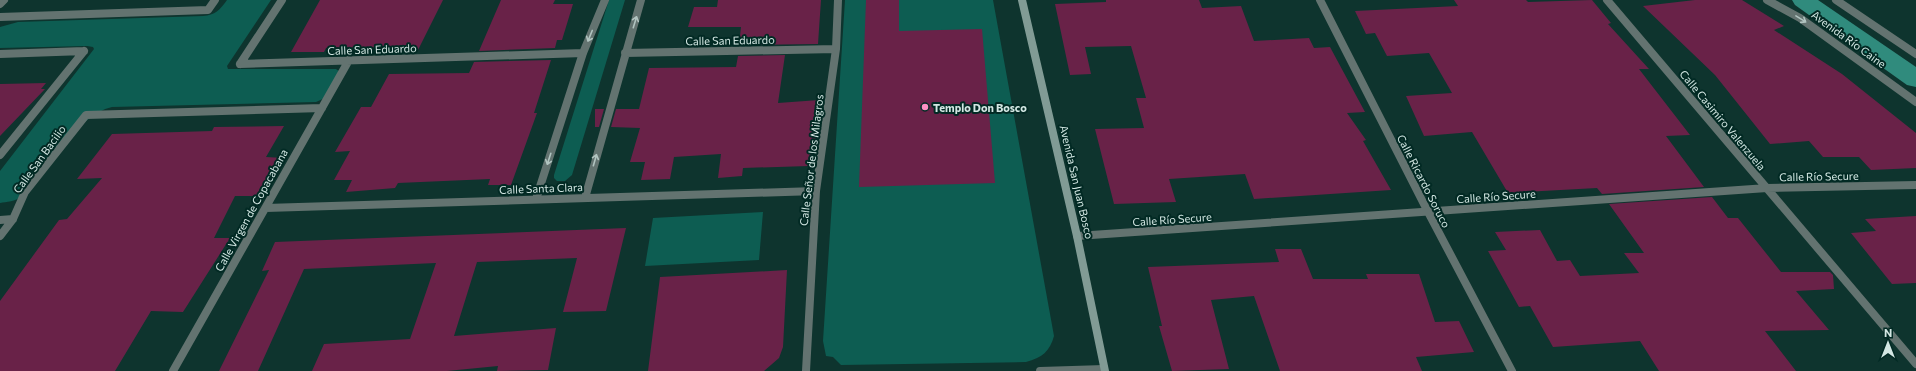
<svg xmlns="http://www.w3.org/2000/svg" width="1916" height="371" font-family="Commissioner,sans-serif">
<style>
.green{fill:#0d5d52}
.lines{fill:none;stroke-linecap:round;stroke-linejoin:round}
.canal{fill:#308b7d;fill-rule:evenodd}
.building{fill:#692248}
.street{stroke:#637370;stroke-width:8}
.secondary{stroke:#819b95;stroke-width:8}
.oneway{stroke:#b1c4c0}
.poi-dot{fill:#fc8fc3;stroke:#022a24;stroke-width:1.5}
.labels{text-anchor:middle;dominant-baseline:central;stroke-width:4;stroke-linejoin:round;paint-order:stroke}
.street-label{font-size:11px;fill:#d3e7e3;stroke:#022a24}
.poi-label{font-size:11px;font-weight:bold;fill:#d3e7e3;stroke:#022a24;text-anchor:start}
</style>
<rect width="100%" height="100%" fill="#0e342e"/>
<path class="green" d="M 227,0 L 271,0 L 227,66 L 228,69 L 336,69 L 340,72 L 325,98 L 316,102 L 112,107 C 75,115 49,173 21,197 C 16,201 6,202 0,203 L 0,171 L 94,49 L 93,47 L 87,46 L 0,48 L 0,27 L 18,22 L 203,16 C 215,15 220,10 227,0 Z
M 609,0 L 625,0 L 572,175 L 565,181 L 557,181 L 554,178 L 554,175 Z
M 845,0 L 993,0 L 1054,336 C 1050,351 1042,358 1026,362 L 841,365 L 833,357 L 826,356 L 823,341 Z
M 763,212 L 759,260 L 645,266 L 653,218 Z"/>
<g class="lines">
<path class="canal" d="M 1792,0 L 1818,0 L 1916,67 L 1916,87 L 1907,85 L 1795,5 Z"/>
</g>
<path class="building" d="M 320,0 L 443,0 L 418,50 L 369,47 L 326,48 L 324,52 L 291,52 Z
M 501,0 L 555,0 L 553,4 L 573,4 L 562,40 L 557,40 L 555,48 L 479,51 Z
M 718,0 L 821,0 L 818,44 L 739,45 L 741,27 L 688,27 L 694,7 L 717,7 Z
M 866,0 L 899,0 L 899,31 L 982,29 L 995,183 L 859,187 Z
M 1106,0 L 1199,0 L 1202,8 L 1241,6 L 1254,41 L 1309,38 L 1314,48 L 1330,47 L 1365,112 L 1347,113 L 1366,140 L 1363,141 L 1391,190 L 1254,199 L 1245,174 L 1169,179 L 1176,202 L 1114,204 L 1095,129 L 1144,128 L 1136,98 L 1146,98 L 1131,46 L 1085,47 L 1091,74 L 1070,75 L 1055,4 L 1106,2 Z
M 1454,0 L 1526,0 L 1528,2 L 1592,0 L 1611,23 L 1608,24 L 1649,69 L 1639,69 L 1690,135 L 1666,136 L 1704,187 L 1602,194 L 1597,188 L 1508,193 L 1472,132 L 1424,136 L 1406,96 L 1452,93 L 1429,53 L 1387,56 L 1375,33 L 1366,34 L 1355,11 L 1458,6 Z
M 1695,0 L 1742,0 L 1784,26 L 1774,30 L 1842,74 L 1916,133 L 1916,168 L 1871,170 L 1859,157 L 1823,157 L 1809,141 L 1770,144 L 1715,75 L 1643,6 Z
M 785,55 L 778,103 L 819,100 L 819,128 L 815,159 L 810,159 L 809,166 L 743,168 L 742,176 L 718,178 L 721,154 L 674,157 L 670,179 L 641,180 L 645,162 L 630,162 L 640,128 L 611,127 L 616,109 L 639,109 L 649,68 L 736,67 L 738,56 Z
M 551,60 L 534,113 L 537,113 L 511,185 L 488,185 L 490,179 L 398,183 L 395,188 L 346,192 L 352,180 L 334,180 L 350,151 L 335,152 L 361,107 L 371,107 L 389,74 L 469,73 L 474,62 Z
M 46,83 L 41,89 L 45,89 L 0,136 L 0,84 Z
M 595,109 L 604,109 L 599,127 L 595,127 Z
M 284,126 L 266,157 L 284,158 L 264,196 L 235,196 L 214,238 L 230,238 L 183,312 L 151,311 L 115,371 L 0,371 L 0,301 L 59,220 L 67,219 L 102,178 L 77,179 L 112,134 L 212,131 L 214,127 Z
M 1712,197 L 1728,218 L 1738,218 L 1781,272 L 1830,272 L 1833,275 L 1834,289 L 1796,291 L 1829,330 L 1765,331 L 1796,371 L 1659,371 L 1640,341 L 1553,347 L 1530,306 L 1519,307 L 1488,251 L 1506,250 L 1495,232 L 1540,230 L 1557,261 L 1570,260 L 1580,276 L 1639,273 L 1624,253 L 1644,253 L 1609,204 Z
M 1916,216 L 1916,283 L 1892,284 L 1851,233 L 1876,231 L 1865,219 Z
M 626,228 L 606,311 L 563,312 L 577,258 L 477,262 L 454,336 L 556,328 L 548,370 L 497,371 L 498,366 L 447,371 L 312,371 L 324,344 L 410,339 L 436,263 L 304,269 L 258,371 L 219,371 L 269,270 L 262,271 L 275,242 Z
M 1275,249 L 1301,249 L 1313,279 L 1368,279 L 1366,274 L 1419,274 L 1435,322 L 1459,321 L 1474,352 L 1416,357 L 1422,371 L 1280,371 L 1254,296 L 1211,300 L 1229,369 L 1172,371 L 1159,326 L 1162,326 L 1148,267 L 1279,262 Z
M 787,270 L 783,347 L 779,358 L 764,371 L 648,371 L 660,277 Z"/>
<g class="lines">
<path class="street" d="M 1320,0 L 1428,212 L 1512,371
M 1607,0 L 1916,364
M 1767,0 L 1800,18 L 1916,102
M 1836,0 L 1916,54
M 0,4 L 4,0
M 0,17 L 208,10 L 215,0
M 625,53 L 836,49
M 0,54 L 84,51
M 240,64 L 583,53
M 240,64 L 282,0
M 0,155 L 84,51
M 585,198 L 641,0
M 536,199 L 583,53 L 605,0
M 266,208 L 816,191
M 0,220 L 13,219
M 0,236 L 13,219 L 25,192 L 86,115 L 322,108
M 1077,236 L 1767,188 L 1916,185
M 173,371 L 349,60
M 806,371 L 816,191 L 836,49 L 838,0
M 1040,371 L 1104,369"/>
<path class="secondary" d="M 1022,0 L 1077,236 L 1105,371"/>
</g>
<defs><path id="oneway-shaft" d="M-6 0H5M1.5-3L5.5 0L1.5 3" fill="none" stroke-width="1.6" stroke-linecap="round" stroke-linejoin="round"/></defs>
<g class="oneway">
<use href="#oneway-shaft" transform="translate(1801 19) rotate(32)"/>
<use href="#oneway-shaft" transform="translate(635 22) rotate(-73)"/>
<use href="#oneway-shaft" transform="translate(590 36) rotate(112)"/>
<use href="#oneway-shaft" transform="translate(549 159) rotate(108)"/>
<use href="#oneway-shaft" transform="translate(595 160) rotate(-74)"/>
</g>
<circle class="poi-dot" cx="925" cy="107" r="4"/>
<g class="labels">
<g class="street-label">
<text transform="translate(1849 39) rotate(36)">Avenida Río Caine</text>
<text transform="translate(730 40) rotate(-1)">Calle San Eduardo</text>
<text transform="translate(372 49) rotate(-2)">Calle San Eduardo</text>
<text transform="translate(1723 120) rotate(50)">Calle Casimiro Valenzuela</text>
<text transform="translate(39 159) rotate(-54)">Calle San Bacilio</text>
<text transform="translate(811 160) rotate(-83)">Calle Señor de los Milagros</text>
<text transform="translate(1819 176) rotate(-1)">Calle Río Secure</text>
<text transform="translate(1424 181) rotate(63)">Calle Ricardo Soruco</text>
<text transform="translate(1077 182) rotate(77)">Avenida San Juan Bosco</text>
<text transform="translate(541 188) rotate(-2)">Calle Santa Clara</text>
<text transform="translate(1496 196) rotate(-4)">Calle Río Secure</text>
<text transform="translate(251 210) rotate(-61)">Calle Virgen de Copacabana</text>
<text transform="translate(1172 219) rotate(-4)">Calle Río Secure</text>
</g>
<g class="poi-label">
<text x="933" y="107">Templo Don Bosco</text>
</g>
</g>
<g transform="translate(1888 343)" stroke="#022a24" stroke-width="3" paint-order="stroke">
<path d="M0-3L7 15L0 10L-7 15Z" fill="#d3e7e3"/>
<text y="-6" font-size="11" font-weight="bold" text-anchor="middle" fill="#d3e7e3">N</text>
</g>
</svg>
